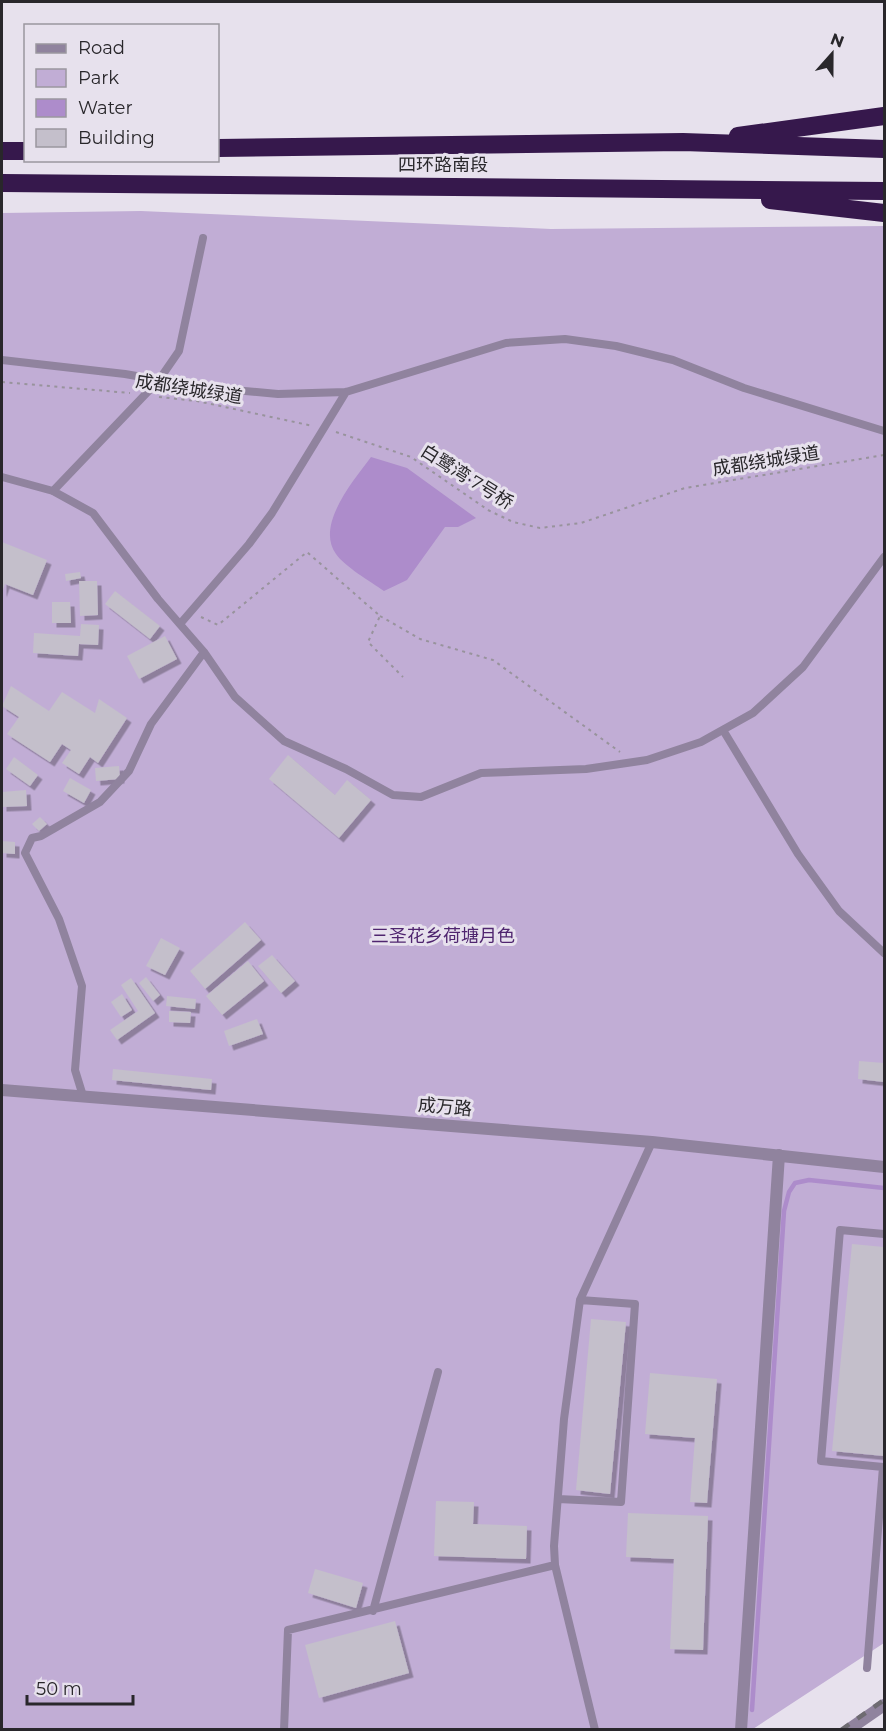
<svg xmlns="http://www.w3.org/2000/svg" width="886" height="1731" font-family="Montserrat,'Noto Sans SC',sans-serif">
<style>
.green{fill:#c1add5}
.water{fill:#ad8ccb}
.lines{fill:none;stroke-linecap:round;stroke-linejoin:round}
.stream{stroke:#ad8ccb;stroke-width:4.5}
.building{fill:#c4bfcb;filter:url(#shadow)}
.path{stroke:#98939c;stroke-width:2;stroke-dasharray:3 4.5;stroke-linecap:butt}
.service{stroke:#90839e;stroke-width:8}
.minor{stroke:#90839e;stroke-width:12}
.motorway{stroke:#36184c;stroke-width:18}
.rail{stroke:#6e6b71;stroke-width:4.5;stroke-dasharray:10 10;stroke-linecap:butt}
.labels{text-anchor:middle;dominant-baseline:central;stroke-width:6;stroke-linejoin:round;paint-order:stroke}
.street-label{font-size:18px;fill:#29272b;stroke:#e7e1ed}
.park-label{font-size:18px;fill:#4f256f;stroke:#e7e1ed}
</style>
<defs>
<filter id="shadow"><feDropShadow dx="4.5" dy="4.5" stdDeviation="0" flood-color="#0004"/></filter>
</defs>
<rect width="100%" height="100%" fill="#e7e1ed"/>
<path class="green" d="M 141,211 L 551,229 L 884,226 L 884,1643 L 753,1729 L 2,1729 L 2,213 Z"/>
<path class="water" d="M 371,457 L 407,468 L 476,518 L 458,527 L 445,527 L 407,580 L 384,591 C 371,582 344,566 336,554 C 315,525 354,480 371,457 Z"/>
<g class="lines">
<path class="stream" d="M 752,1710 L 784,1211 L 789,1192 L 795,1183 L 809,1180 L 884,1188"/>
</g>
<path class="building" d="M 2,542 L 47,560 L 33,595 L 5,584 L 2,593 Z
M 80,572 L 81,578 L 66,581 L 65,574 Z
M 79,581 L 97,581 L 98,615 L 80,616 Z
M 115,591 L 160,626 L 150,639 L 105,604 Z
M 52,602 L 70,602 L 71,623 L 52,623 Z
M 81,624 L 99,625 L 98,645 L 79,644 L 78,656 L 33,653 L 34,633 L 80,636 Z
M 165,636 L 177,659 L 139,679 L 127,656 Z
M 11,686 L 49,711 L 62,692 L 95,713 L 99,699 L 127,718 L 98,763 L 90,757 L 79,774 L 62,763 L 71,750 L 62,744 L 50,762 L 7,734 L 19,717 L 2,706 Z
M 288,755 L 335,795 L 347,780 L 371,800 L 339,838 L 269,779 Z
M 14,757 L 38,775 L 30,786 L 6,769 Z
M 119,766 L 120,779 L 96,781 L 95,768 Z
M 70,778 L 91,790 L 84,803 L 63,791 Z
M 26,790 L 27,806 L 2,807 L 2,792 Z
M 40,817 L 47,824 L 39,831 L 32,824 Z
M 2,841 L 15,842 L 15,854 L 2,853 Z
M 245,922 L 261,940 L 205,989 L 190,971 Z
M 161,938 L 180,948 L 165,975 L 146,966 Z
M 272,955 L 295,981 L 281,993 L 258,966 Z
M 248,961 L 264,981 L 222,1015 L 206,996 Z
M 146,977 L 160,995 L 153,1001 L 139,983 Z
M 131,978 L 155,1013 L 117,1040 L 110,1030 L 138,1011 L 121,985 Z
M 122,994 L 132,1010 L 121,1017 L 111,1002 Z
M 167,996 L 196,999 L 195,1009 L 166,1006 Z
M 169,1011 L 191,1012 L 190,1023 L 169,1022 Z
M 257,1019 L 263,1034 L 229,1046 L 224,1031 Z
M 859,1061 L 884,1063 L 884,1082 L 858,1079 Z
M 113,1069 L 212,1079 L 211,1090 L 112,1080 Z
M 852,1244 L 884,1247 L 884,1456 L 832,1451 Z
M 591,1319 L 626,1322 L 610,1494 L 576,1490 Z
M 650,1373 L 717,1379 L 707,1503 L 690,1502 L 695,1438 L 645,1434 Z
M 436,1501 L 474,1502 L 473,1524 L 527,1526 L 526,1559 L 434,1556 Z
M 628,1513 L 708,1516 L 703,1650 L 670,1649 L 674,1559 L 626,1557 Z
M 315,1569 L 363,1583 L 356,1608 L 308,1593 Z
M 395,1621 L 409,1673 L 319,1698 L 305,1645 Z"/>
<g class="lines">
<path class="path" d="M 2,382 L 130,393
M 159,397 L 197,401 L 313,426
M 336,432 L 411,457 L 488,510 L 513,522 L 540,528 L 581,523 L 685,488 L 884,455
M 380,616 L 420,639 L 493,660 L 620,752
M 201,617 L 218,625 L 307,552 L 380,616 L 368,642 L 403,677"/>
<path class="service" d="M 2,360 L 125,374 L 200,387 L 278,394 L 346,392 L 506,343 L 565,339 L 616,346 L 673,360 L 744,388 L 884,431
M 2,477 L 53,491 L 93,513 L 158,599 L 204,652 L 235,697 L 284,741 L 346,769 L 393,795 L 421,797 L 481,773 L 586,769 L 647,760 L 701,742 L 753,713 L 803,667 L 884,557
M 53,491 L 159,380 L 179,351 L 203,238
M 180,624 L 249,544 L 272,513 L 346,392
M 723,730 L 798,854 L 839,911 L 884,953
M 83,1096 L 75,1070 L 82,986 L 59,919 L 25,853 L 32,838 L 41,836 L 100,802 L 129,771 L 151,724 L 204,652
M 558,1499 L 621,1502 L 635,1304 L 580,1300
M 373,1611 L 438,1372
M 867,1668 L 883,1467 L 821,1461 L 840,1230 L 884,1234
M 284,1730 L 288,1630 L 555,1565
M 595,1730 L 555,1565 L 554,1546 L 564,1419 L 580,1300 L 652,1142"/>
<path class="minor" d="M 2,1090 L 652,1142 L 884,1167
M 741,1730 L 779,1155
M 848,1730 L 884,1705"/>
<path class="motorway" d="M 738,136 L 884,116
M 218,148 L 683,142 L 884,149
M 2,151 L 26,151
M 2,183 L 884,191
M 770,200 L 884,213"/>
<path class="rail" d="M 841,1730 L 884,1700"/>
</g>
<g class="labels">
<g class="street-label">
<text x="443" y="165">四环路南段</text>
<text transform="translate(189 389) rotate(9)">成都绕城绿道</text>
<text transform="translate(766 461) rotate(-9)">成都绕城绿道</text>
<text transform="translate(467 477) rotate(32)">白鹭湾·7号桥</text>
<text transform="translate(445 1107) rotate(5)">成万路</text>
</g>
<g class="park-label">
<text x="443" y="936">三圣花乡荷塘月色</text>
</g>
</g>
<rect width="886" height="1731" fill="none" stroke="#29272b" stroke-width="6"/>
<rect x="24" y="24" width="195" height="138" fill="#e7e1ed" stroke="#9b979f" stroke-width="1.5"/>
<rect x="36" y="44" width="30" height="9" fill="#90839e" stroke="#9b979f" stroke-width="1.5"/>
<text x="78" y="54" font-size="18" fill="#29272b">Road</text>
<rect x="36" y="69" width="30" height="18" fill="#c1add5" stroke="#9b979f" stroke-width="1.5"/>
<text x="78" y="84" font-size="18" fill="#29272b">Park</text>
<rect x="36" y="99" width="30" height="18" fill="#ad8ccb" stroke="#9b979f" stroke-width="1.5"/>
<text x="78" y="114" font-size="18" fill="#29272b">Water</text>
<rect x="36" y="129" width="30" height="18" fill="#c4bfcb" stroke="#9b979f" stroke-width="1.5"/>
<text x="78" y="144" font-size="18" fill="#29272b">Building</text>
<g transform="translate(832 54) rotate(21)" stroke="#e7e1ed" stroke-width="4.5" paint-order="stroke">
<path d="M0-4.5L10 22L0 15L-10 22Z" fill="#29272b"/>
<text y="-9" font-size="16" font-weight="bold" text-anchor="middle" fill="#29272b">N</text>
</g>
<path d="M27 1695v9h106v-9" fill="none" stroke="#29272b" stroke-width="3"/>
<text x="36" y="1695" font-size="18" fill="#29272b" stroke="#e7e1ed" stroke-width="4.5" paint-order="stroke">50 m</text>
</svg>
